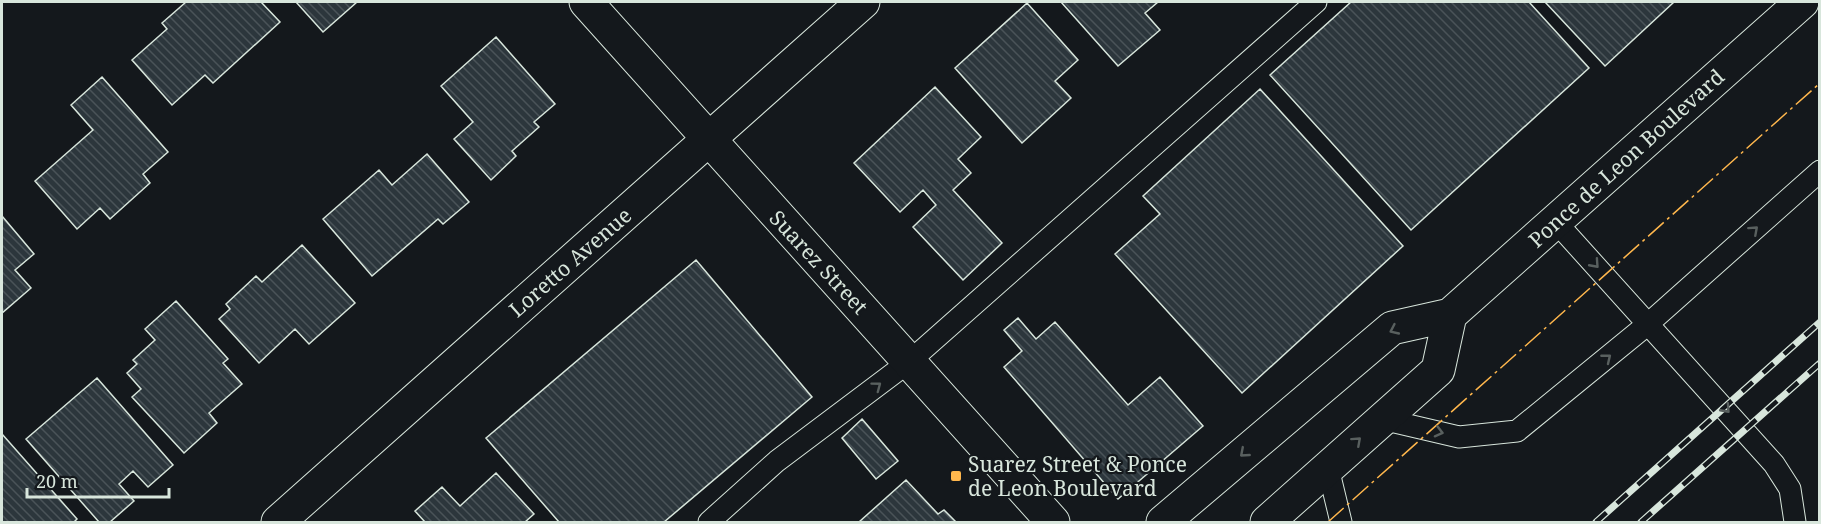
<svg xmlns="http://www.w3.org/2000/svg" width="1821" height="524" font-family="'Noto Serif',serif">
<style>
.building{fill:url(#building-back-hatch);stroke:#d8e6dc;stroke-width:1.5}
.lines{fill:none;stroke-linecap:round;stroke-linejoin:round}
.service-casing{stroke:#d8e6dc;stroke-width:23}
.minor-casing{stroke:#d8e6dc;stroke-width:35}
.tertiary-casing{stroke:#d8e6dc;stroke-width:35}
.service{stroke:#14181c;stroke-width:21}
.minor{stroke:#14181c;stroke-width:33}
.tertiary{stroke:#14181c;stroke-width:33}
.rail-casing{stroke:#d8e6dc;stroke-width:7}
.rail{stroke:#14181c;stroke-width:4.5;stroke-dasharray:14;stroke-linecap:butt}
.power{stroke:#ffb74d;stroke-width:1.5;stroke-dasharray:21 4.5 3 4.5;stroke-linecap:butt}
.oneway{stroke:#59605f}
.poi-dot{fill:#ffb74d;stroke:#14181c;stroke-width:2}
.labels{text-anchor:middle;dominant-baseline:central;stroke-width:4.5;stroke-linejoin:round;paint-order:stroke}
.street-label{font-size:21px;fill:#d8e6dc;stroke:#14181c}
.poi-label{font-size:21px;fill:#d8e6dc;stroke:#14181c;text-anchor:start}
</style>
<defs>
<pattern id="building-back-hatch" width="6" height="6" patternUnits="userSpaceOnUse" patternTransform="scale(1.5)"><rect width="6" height="6" fill="#2c363c"/><path d="M-1 5l2 2M0 0l6 6M5-1l2 2" fill="none" stroke="#4a5358"/></pattern>
</defs>
<rect width="100%" height="100%" fill="#14181c"/>
<path class="building" d="M 186,2 L 261,2 L 280,22 L 213,83 L 205,75 L 172,105 L 132,60 L 167,29 L 162,23 Z
M 296,2 L 357,2 L 323,32 Z
M 1061,2 L 1158,2 L 1145,13 L 1160,30 L 1118,66 Z
M 1351,2 L 1529,2 L 1589,68 L 1411,230 L 1270,75 Z
M 1545,2 L 1674,2 L 1605,66 Z
M 1027,3 L 1078,60 L 1055,81 L 1071,98 L 1022,143 L 955,68 Z
M 496,37 L 555,104 L 534,122 L 539,127 L 512,151 L 516,156 L 491,180 L 454,139 L 473,122 L 441,86 Z
M 102,77 L 168,152 L 143,174 L 150,183 L 110,219 L 100,208 L 77,229 L 35,181 L 93,130 L 71,105 Z
M 935,87 L 981,137 L 958,159 L 971,173 L 953,190 L 1002,243 L 963,280 L 913,227 L 936,205 L 923,190 L 900,212 L 854,163 Z
M 1260,89 L 1403,246 L 1242,393 L 1115,254 L 1160,214 L 1143,196 Z
M 427,154 L 469,202 L 443,224 L 438,219 L 372,276 L 323,219 L 379,170 L 392,185 Z
M 2,216 L 34,254 L 15,270 L 31,288 L 2,313 Z
M 302,245 L 355,303 L 309,344 L 295,329 L 259,363 L 219,319 L 230,309 L 226,304 L 256,276 L 262,282 Z
M 696,260 L 812,397 L 664,522 L 559,522 L 486,438 Z
M 176,301 L 228,359 L 223,363 L 242,384 L 209,413 L 217,423 L 184,453 L 132,397 L 141,389 L 127,373 L 137,364 L 133,360 L 155,340 L 145,329 Z
M 1018,318 L 1036,339 L 1055,322 L 1128,405 L 1160,377 L 1203,426 L 1118,499 L 1004,367 L 1022,351 L 1004,330 Z
M 97,378 L 173,465 L 148,487 L 133,471 L 119,484 L 134,501 L 110,522 L 99,522 L 26,439 Z
M 862,419 L 898,461 L 876,479 L 842,438 Z
M 2,434 L 77,519 L 74,522 L 2,522 Z
M 496,473 L 534,514 L 525,522 L 425,522 L 415,511 L 442,487 L 460,506 Z
M 906,480 L 938,514 L 944,510 L 956,522 L 859,522 Z"/>
<g class="lines">
<defs>
<path id="service" d="M 1555,221 L 1774,464 L 1790,489 L 1795,522
M 1382,419 L 1459,437 L 1517,431 L 1648,324 L 1820,171
M 1328,468 L 1341,522
M 709,522 L 777,461 L 910,361 L 1316,2"/>
<path id="minor" d="M 586,2 L 1053,522
M 278,522 L 863,2"/>
<path id="tertiary" d="M 1163,522 L 1392,328 L 1450,315 L 1802,2
M 1267,522 L 1438,370 L 1450,315"/>
</defs>
<use href="#service" class="service-casing"/>
<use href="#minor" class="minor-casing"/>
<use href="#tertiary" class="tertiary-casing"/>
<use href="#service" class="service"/>
<use href="#minor" class="minor"/>
<use href="#tertiary" class="tertiary"/>
<defs>
<path id="rail" d="M 1596,522 L 1820,322
M 1641,522 L 1820,363"/>
</defs>
<use href="#rail" class="rail-casing"/>
<use href="#rail" class="rail"/>
<path class="power" d="M 1328,522 L 1820,83"/>
</g>
<defs><path id="oneway-chevron" d="M-2-3.5L2.5 0L-2 3.5" fill="none" stroke-width="1.6" stroke-linecap="round" stroke-linejoin="round" transform="scale(1.5)"/></defs>
<g class="oneway">
<use href="#oneway-chevron" transform="translate(1754 230) rotate(-42)"/>
<use href="#oneway-chevron" transform="translate(1595 264) rotate(48)"/>
<use href="#oneway-chevron" transform="translate(1394 330) rotate(155)"/>
<use href="#oneway-chevron" transform="translate(1607 358) rotate(-39)"/>
<use href="#oneway-chevron" transform="translate(877 386) rotate(-37)"/>
<use href="#oneway-chevron" transform="translate(1726 409) rotate(48)"/>
<use href="#oneway-chevron" transform="translate(1439 432) rotate(14)"/>
<use href="#oneway-chevron" transform="translate(1357 441) rotate(-42)"/>
<use href="#oneway-chevron" transform="translate(1244 453) rotate(139)"/>
</g>
<rect class="poi-dot" x="950" y="470" width="12" height="12" rx="3"/>
<g class="labels">
<g class="street-label">
<text transform="translate(1626 158) rotate(-42)">Ponce de Leon Boulevard</text>
<text transform="translate(570 262) rotate(-41)">Loretto Avenue</text>
<text transform="translate(819 262) rotate(47)">Suarez Street</text>
</g>
<g class="poi-label">
<text x="968" y="464">Suarez Street &amp; Ponce<tspan x="968" dy="24">de Leon Boulevard</tspan></text>
</g>
</g>
<rect width="1821" height="524" fill="none" stroke="#d8e6dc" stroke-width="6"/>
<path d="M27 488v9h142v-9" fill="none" stroke="#d8e6dc" stroke-width="3"/>
<text x="36" y="488" font-size="18" fill="#d8e6dc" stroke="#14181c" stroke-width="4.5" paint-order="stroke">20 m</text>
</svg>
